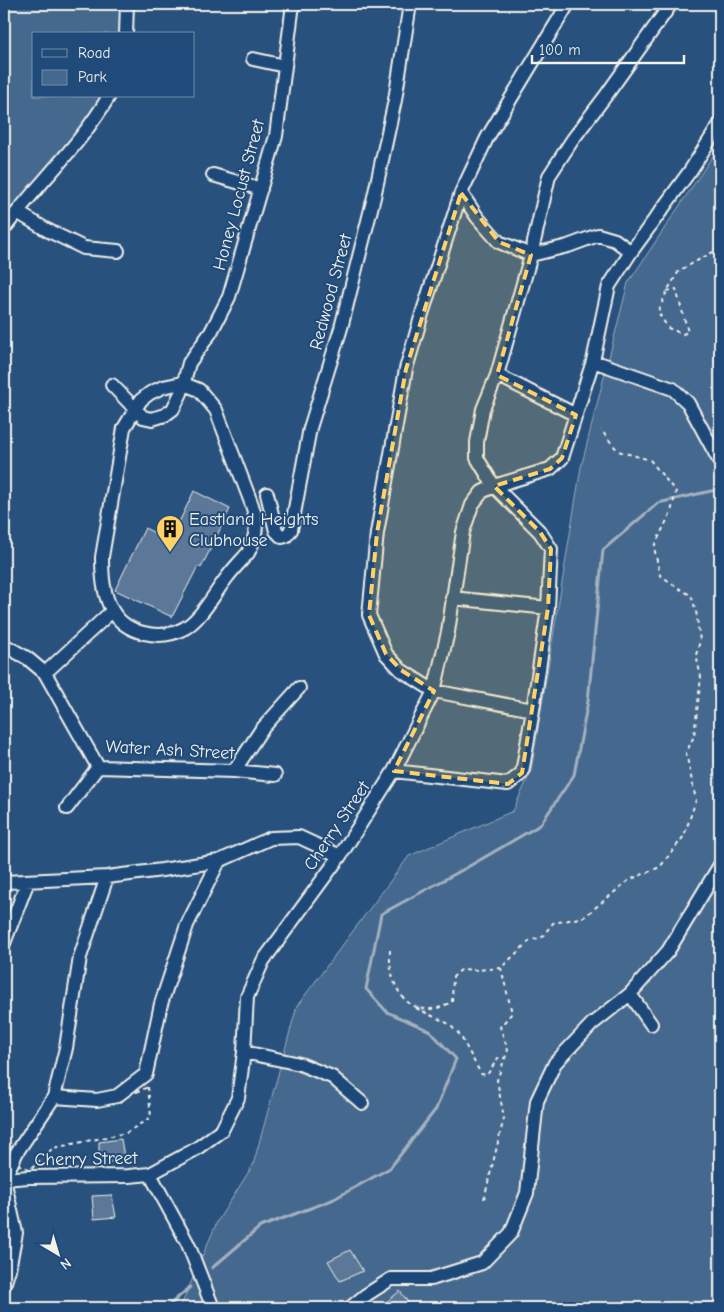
<svg xmlns="http://www.w3.org/2000/svg" width="724" height="1312" font-family="'Comic Neue',sans-serif">
<style>
.green{fill:#45688e;stroke:#9cacbb}
.lines{fill:none;stroke-linecap:round;stroke-linejoin:round}
.stream{stroke:#a4b2be;stroke-width:3}
.building{fill:#5b7899;stroke:#f4f1e8}
.minor-casing{stroke:#f4f1e8;stroke-width:16}
.path{stroke:#f4f1e8;stroke-width:2;stroke-dasharray:4 4;stroke-linecap:butt}
.minor{stroke:#1f4a7a;stroke-width:12}
.marked{fill:#ffd166;fill-opacity:0.2;stroke:#ffd166;stroke-width:4;stroke-dasharray:10 6;stroke-linejoin:round}
.labels{text-anchor:middle;dominant-baseline:central;stroke-width:4;stroke-linejoin:round;paint-order:stroke}
.street-label{font-size:18px;fill:#f4f1e8;stroke:#1f4a7a}
.poi-label{font-size:18px;fill:#f4f1e8;stroke:#1f4a7a;text-anchor:start}
</style>
<rect width="100%" height="100%" fill="#28517e"/>
<filter id="ink" filterUnits="userSpaceOnUse"><feTurbulence type="fractalNoise" baseFrequency=".02" numOctaves="2"/><feDisplacementMap in="SourceGraphic" scale="10" xChannelSelector="R" yChannelSelector="G"/><feConvolveMatrix kernelMatrix="1 2 1 2 8 2 1 2 1" color-interpolation-filters="sRGB"/></filter>
<g filter="url(#ink)">
<path class="green" d="M 4,4 L 127,4 L 126,34 L 34,34 L 34,96 L 109,96 L 4,229 Z
M 720,145 L 720,1308 L 180,1308 L 217,1222 L 253,1165 L 297,1006 L 409,856 L 513,811 L 531,771 L 581,467 L 628,283 Z"/>
<g class="lines">
<path class="stream" d="M 212,1268 L 260,1227 L 332,1200 L 390,1168 L 436,1109 L 456,1059 L 430,1031 L 387,1012 L 366,989 L 381,914 L 466,868 L 540,825 L 574,775 L 588,701 L 603,550 L 658,503 L 720,489
M 166,1308 L 190,1287"/>
</g>
<path class="building" d="M 194,491 L 230,509 L 201,568 L 198,566 L 172,617 L 115,590 L 145,528 L 170,541 Z
M 121,1139 L 125,1163 L 99,1161 L 99,1142 Z
M 112,1195 L 116,1217 L 94,1219 L 92,1196 Z
M 350,1250 L 363,1271 L 340,1281 L 328,1261 Z
M 400,1291 L 412,1308 L 379,1308 Z"/>
<g class="lines">
<defs>
<path id="minor" d="M 126,34 L 127,4
M 253,59 L 285,66
M 213,175 L 261,189
M 461,193 L 477,217 L 499,242 L 531,255 L 568,246 L 598,235 L 615,240 L 631,252
M 17,212 L 47,230 L 84,248 L 118,251
M 4,229 C 38,183 80,146 109,96
M 593,361 L 673,389 L 688,403 L 720,462
M 497,375 L 576,415
M 182,383 L 199,390 L 216,410 L 252,505 C 258,523 257,536 248,553 C 241,561 234,568 228,576 C 215,592 201,620 183,629 C 160,641 125,634 112,610 C 103,594 102,575 102,557 L 124,428 L 141,400 L 150,393 L 163,387 Z
M 112,385 L 143,417 L 152,419 L 165,415 L 173,409 L 181,393 L 189,363 L 211,332 L 229,297 L 276,136 L 293,4
M 267,494 L 276,531 L 282,537 L 286,536 L 291,530 L 310,428 L 341,328 L 374,197 L 395,100 L 410,4
M 452,598 L 548,608
M 4,645 L 27,658 L 45,673 L 98,767
M 45,673 L 112,611
M 533,710 L 434,691 L 401,670 L 386,654 L 369,615 L 377,533 L 406,369 L 422,314 L 461,193 L 487,138 L 568,4
M 98,767 L 234,771 L 275,775
M 234,771 L 261,730 L 299,688
M 394,771 L 508,784 L 522,773 L 533,710 L 548,608 L 551,549 L 540,532 L 494,486 L 477,458 L 477,442 L 483,409 L 497,375 L 531,255 L 549,176 L 573,139 L 607,94 L 671,4
M 67,808 L 98,767
M 4,882 L 107,877 L 162,870 L 219,861 L 271,838 L 299,837 L 340,856
M 4,943 L 28,881
M 630,994 L 651,1024
M 244,1052 L 300,1064 L 332,1077 L 362,1103
M 54,1097 L 97,1100 L 117,1096 L 146,1074 L 161,1004 L 187,925 L 219,861
M 150,1174 L 188,1244 L 213,1308
M 4,1179 L 29,1177 L 129,1176 L 150,1174 L 196,1149 L 222,1130 L 238,1098 L 244,1052 L 247,997 L 263,961 L 340,856 L 394,771 L 434,691 L 448,632 L 463,532 L 472,505 L 482,492 L 494,486 L 550,469 L 562,458 L 593,361 L 609,286 L 631,252 L 690,171 L 720,124
M 4,1285 L 9,1269 L 16,1233 L 4,1179 L 17,1152 L 54,1097 L 66,1048 L 80,957 L 107,877
M 350,1308 L 366,1295 L 391,1279 L 431,1279 L 482,1263 L 511,1233 L 527,1193 L 537,1101 L 555,1063 L 592,1024 L 630,994 L 668,951 L 720,865"/>
</defs>
<use href="#minor" class="minor-casing"/>
<path class="path" d="M 667,291 L 676,289 L 688,332 L 683,334 L 668,328 L 658,312 L 667,291 L 679,271 L 720,248
M 390,950 C 388,979 402,1016 437,1008 C 442,1007 447,1004 452,1002 L 453,977 L 462,969 L 477,970 L 501,968 L 529,941 L 542,937 L 553,923 L 584,917 L 629,880 L 660,867 L 684,836 L 696,800 L 686,753 L 694,736 L 701,677 L 696,655 L 700,641 L 696,611 L 691,595 L 683,591 L 660,575 L 654,547 L 671,512 L 676,492 L 650,460 L 618,451 L 601,430
M 416,1008 L 449,1024 L 460,1035 L 481,1074 L 487,1075 L 498,1058 L 505,1058
M 148,1087 L 151,1117 L 126,1133 L 53,1148 L 30,1170 L 16,1163 L 57,1102 L 116,1101 Z
M 484,1199 L 504,1118 L 497,1080 L 508,1050 L 500,1027 L 512,1013 L 501,968"/>
<use href="#minor" class="minor"/>
</g>
</g>
<path class="marked" d="M 461,193 L 499,242 L 531,255 L 497,375 L 576,415 L 562,458 L 550,469 L 494,486 L 540,532 L 551,549 L 548,608 L 522,773 L 508,784 L 394,771 L 434,691 L 401,670 L 386,654 L 369,615 L 377,533 L 406,369 Z"/>
<defs>
<symbol id="building-pin" viewBox="-11 -11 22 30"><path d="M0 17L-7.5 6A9.5 9.5 0 1 1 7.5 6Z" fill="#ffd166" stroke="#1f4a7a"/><path d="M-4-6H4V6H1V3H-1V6H-4ZM-2.5-4.3h1.7v1.8h-1.7ZM.8-4.3h1.7v1.8H.8ZM-2.5-1h1.7V.8h-1.7ZM.8-1h1.7V.8H.8Z" fill="#111"/></symbol>
</defs>
<g fill-rule="evenodd">
<use href="#building-pin" x="154" y="513" width="32" height="43"/>
</g>
<g class="labels">
<g class="street-label">
<text transform="translate(239 195) rotate(-75)">Honey Locust Street</text>
<text transform="translate(331 292) rotate(-75)">Redwood Street</text>
<text transform="translate(170 750) rotate(3)">Water Ash Street</text>
<text transform="translate(337 826) rotate(-56)">Cherry Street</text>
<text transform="translate(86 1159) rotate(-1)">Cherry Street</text>
</g>
<g class="poi-label">
<text x="189" y="519">Eastland Heights<tspan x="189" dy="21">Clubhouse</tspan></text>
</g>
</g>
<rect width="724" height="1312" fill="none" stroke="#1f4a7a" stroke-width="20"/>
<rect x="10" y="10" width="704" height="1292" fill="none" stroke="#f4f1e8" stroke-width="2" filter="url(#ink)"/>
<rect x="32" y="32" width="162" height="65" fill="#1f4a7a" stroke="#748da6"/>
<rect x="42" y="49" width="25" height="8" fill="#1f4a7a" stroke="#748da6"/>
<text x="78" y="58" font-size="15" fill="#f4f1e8">Road</text>
<rect x="42" y="70" width="25" height="15" fill="#45688e" stroke="#748da6"/>
<text x="78" y="82" font-size="15" fill="#f4f1e8">Park</text>
<g transform="translate(58 1254) rotate(142)" stroke="#1f4a7a" stroke-width="4" paint-order="stroke">
<path d="M0-4L9 19L0 12L-9 19Z" fill="#f4f1e8"/>
<text y="-8" font-size="14" font-weight="bold" text-anchor="middle" fill="#f4f1e8">N</text>
</g>
<path d="M532 55v8h152v-8" fill="none" stroke="#f4f1e8" stroke-width="2.5"/>
<text x="539" y="55" font-size="15" fill="#f4f1e8" stroke="#1f4a7a" stroke-width="4" paint-order="stroke">100 m</text>
</svg>
